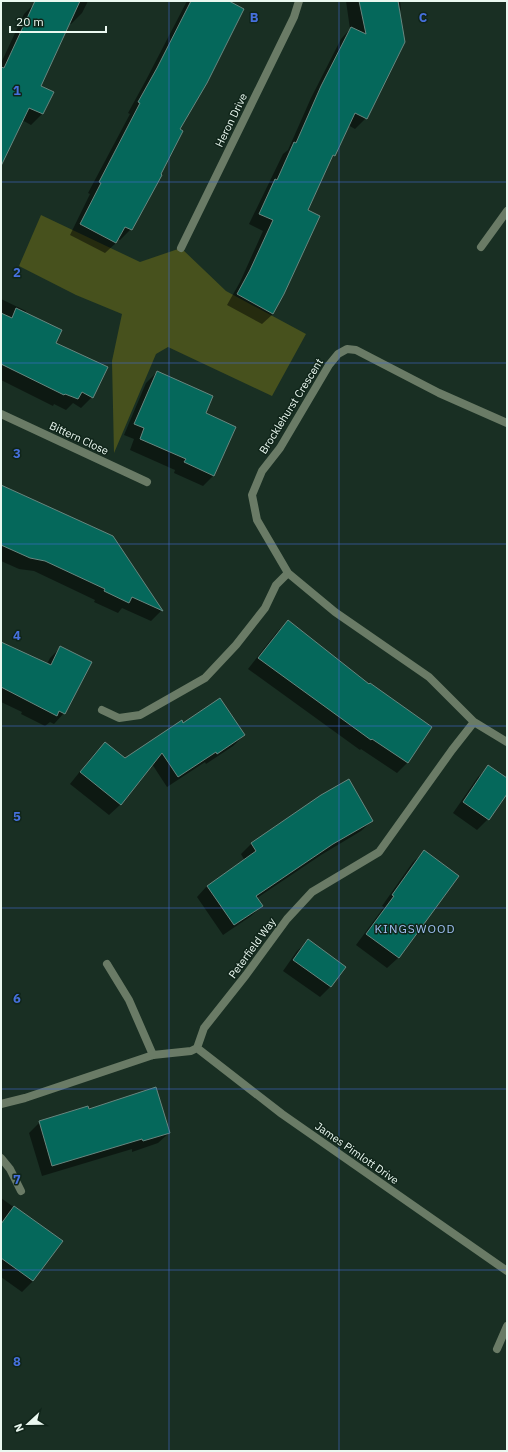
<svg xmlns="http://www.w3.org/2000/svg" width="508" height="1452" font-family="'IBM Plex Sans',sans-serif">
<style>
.green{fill:#47511d}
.shadow{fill:#0007}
.building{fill:#05685b;stroke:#68867f}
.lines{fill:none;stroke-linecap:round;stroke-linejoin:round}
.lane{stroke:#6a7b66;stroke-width:8}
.street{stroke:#6a7b66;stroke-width:8}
.grid{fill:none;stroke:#4670dd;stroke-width:1;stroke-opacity:0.55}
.labels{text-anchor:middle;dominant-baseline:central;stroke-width:3;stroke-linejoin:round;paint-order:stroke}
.street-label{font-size:11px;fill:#eaf8f0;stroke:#10251a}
.neighbourhood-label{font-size:12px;letter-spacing:1px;fill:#a2c1f4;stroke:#10251a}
.grid-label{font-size:13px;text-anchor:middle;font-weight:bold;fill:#4670dd;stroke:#10251a;stroke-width:3;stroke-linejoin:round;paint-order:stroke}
</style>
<rect width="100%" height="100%" fill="#192f23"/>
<path class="green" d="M 41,215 L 140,262 L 181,248 L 226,291 L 306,334 L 272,396 L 168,347 L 156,354 L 114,453 L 112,361 L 122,314 L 76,295 L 19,266 Z"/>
<path class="shadow" d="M 35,1 L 88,1 L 82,13 L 71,24 L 69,23 L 39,87 L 52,93 L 42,114 L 31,125 L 22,120 L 1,163 L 1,63 L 24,14 L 33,5 Z
M 187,1 L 226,1 L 179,130 L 131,229 L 120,240 L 118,239 L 116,243 L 105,253 L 70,235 L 90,194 L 88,193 L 130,114 L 128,113 L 146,80 Z
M 346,1 L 400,1 L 401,8 L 366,118 L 355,129 L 348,125 L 334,155 L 330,160 L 306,211 L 273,314 L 262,324 L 227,305 L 240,282 L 263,231 L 249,224 L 283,154 L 288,150 L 311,98 L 341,39 L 350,29 Z
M 1,299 L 26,311 L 25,313 L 54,343 L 92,397 L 81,408 L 73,403 L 66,410 L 54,404 L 53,406 L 1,380 Z
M 157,372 L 205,414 L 214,475 L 203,486 L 174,473 L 175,470 L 130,450 L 134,439 L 124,435 L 146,383 Z
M 1,485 L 112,537 L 161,611 L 151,621 L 122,608 L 118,613 L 94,602 L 95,600 L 34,571 L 19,569 L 1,561 Z
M 288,621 L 408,762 L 397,773 L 361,749 L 360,750 L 248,669 L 277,632 Z
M 1,642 L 47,664 L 50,658 L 61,647 L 64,713 L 54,724 L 50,722 L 45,726 L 21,714 L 22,712 L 1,702 Z
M 244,735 L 233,746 L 206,764 L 205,762 L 167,787 L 152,764 L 120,805 L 109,815 L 70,784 L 94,754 L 105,743 L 125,759 Z
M 489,766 L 507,779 L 507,792 L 488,819 L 477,830 L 453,813 L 478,777 Z
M 322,796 L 372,821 L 361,831 L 321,855 L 257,898 L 262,906 L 251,916 L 223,935 L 197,897 L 207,886 L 245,861 L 241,854 L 251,844 Z
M 424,852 L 457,876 L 398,958 L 387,968 L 356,945 L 384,907 L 382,906 L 413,862 Z
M 308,941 L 331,986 L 320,997 L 283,971 L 297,951 Z
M 88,1110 L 169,1133 L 158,1143 L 132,1152 L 132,1149 L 42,1176 L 29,1133 L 40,1122 Z
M 1,1198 L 61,1241 L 33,1281 L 22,1292 L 1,1277 Z"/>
<path class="building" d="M 35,1 L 80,1 L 41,86 L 54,92 L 43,114 L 29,108 L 1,166 L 1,67 L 4,68 Z
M 191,1 L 229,1 L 244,9 L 207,83 L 180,129 L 183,131 L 161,174 L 162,175 L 132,230 L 125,227 L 116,243 L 80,224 L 101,183 L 99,182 L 140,103 L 138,102 L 157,68 Z
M 359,1 L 398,1 L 405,42 L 367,119 L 355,113 L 335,156 L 333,155 L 308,210 L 320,216 L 284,294 L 273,314 L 237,294 L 250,270 L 273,220 L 259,214 L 275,179 L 277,180 L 294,142 L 296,143 L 321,86 L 351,27 L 366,34 Z
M 16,308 L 62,330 L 56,343 L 108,367 L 93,398 L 82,392 L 78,399 L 65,394 L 64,395 L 1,364 L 1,313 L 12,318 Z
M 157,371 L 213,396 L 206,413 L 236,427 L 214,476 L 184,462 L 186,459 L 140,439 L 144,428 L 134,424 Z
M 1,485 L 113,536 L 163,611 L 132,597 L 129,603 L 104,591 L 105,589 L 45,561 L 30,558 L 1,545 Z
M 288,620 L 369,684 L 370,683 L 432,727 L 408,763 L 372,739 L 371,740 L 258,658 Z
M 1,642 L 51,665 L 60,646 L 92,662 L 65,714 L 59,711 L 57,716 L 1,687 Z
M 220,698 L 245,735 L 217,754 L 216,752 L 178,777 L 162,753 L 121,805 L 80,772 L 105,742 L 125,758 L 182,720 L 183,723 Z
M 488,765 L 507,778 L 507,794 L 489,820 L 463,802 Z
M 349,779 L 373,821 L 333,844 L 256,896 L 263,906 L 234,925 L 207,886 L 256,851 L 251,843 L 321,795 Z
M 424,850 L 459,876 L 399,958 L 366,934 L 394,896 L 392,895 Z
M 308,939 L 346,967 L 331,987 L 293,960 Z
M 156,1087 L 170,1133 L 143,1141 L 142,1139 L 52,1166 L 39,1121 L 88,1106 L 89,1109 Z
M 14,1206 L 63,1241 L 33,1281 L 1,1258 L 1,1224 Z"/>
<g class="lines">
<path class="lane" d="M 107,964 L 129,1000 L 153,1055
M 1,1158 L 10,1169 L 21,1191"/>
<path class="street" d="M 481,247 L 507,211
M 181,248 L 294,17 L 299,1
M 1,414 L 147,482
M 507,423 L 439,393 L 356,350 L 347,349 L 338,354 L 329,365 L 280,448 L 262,471 L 252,495 L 257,520 L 288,573 L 335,612 L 429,677 L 474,722 L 507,742
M 102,710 L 119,718 L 140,715 L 205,678 L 236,645 L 265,608 L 276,585 L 288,573
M 197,1048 L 282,1114 L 507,1271
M 1,1104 L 25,1098 L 153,1055 L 191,1051 L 197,1048 L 204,1028 L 246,975 L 287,919 L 312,892 L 379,852 L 452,750 L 474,722
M 497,1349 L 507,1326"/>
</g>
<path class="grid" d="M 169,1 L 169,1451M 339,1 L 339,1451M 1,182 L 507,182M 1,363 L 507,363M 1,544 L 507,544M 1,726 L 507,726M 1,908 L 507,908M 1,1089 L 507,1089M 1,1270 L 507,1270"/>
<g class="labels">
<g class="street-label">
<text transform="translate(231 120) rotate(-64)">Heron Drive</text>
<text transform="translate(291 406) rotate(-58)">Brocklehurst Crescent</text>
<text transform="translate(79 438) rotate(25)">Bittern Close</text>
<text transform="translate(252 948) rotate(-54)">Peterfield Way</text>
<text transform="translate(357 1153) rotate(35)">James Pimlott Drive</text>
</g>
<g class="neighbourhood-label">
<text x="415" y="928">KINGSWOOD</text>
</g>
</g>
<g class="grid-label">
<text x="254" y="22">B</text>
<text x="423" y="22">C</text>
<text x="17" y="95">1</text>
<text x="17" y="277">2</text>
<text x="17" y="458">3</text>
<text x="17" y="640">4</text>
<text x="17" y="821">5</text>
<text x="17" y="1003">6</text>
<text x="17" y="1184">7</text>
<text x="17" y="1366">8</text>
</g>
<rect width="508" height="1452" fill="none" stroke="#eaf8f0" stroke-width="4"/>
<g transform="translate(28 1424) rotate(248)" stroke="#10251a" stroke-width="3" paint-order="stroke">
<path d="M0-3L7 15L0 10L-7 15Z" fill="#eaf8f0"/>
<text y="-6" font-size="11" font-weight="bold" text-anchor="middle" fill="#eaf8f0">N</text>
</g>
<path d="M10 26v6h96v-6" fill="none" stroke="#eaf8f0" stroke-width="2"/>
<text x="16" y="26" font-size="12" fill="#eaf8f0" stroke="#10251a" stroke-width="3" paint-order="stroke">20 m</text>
</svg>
